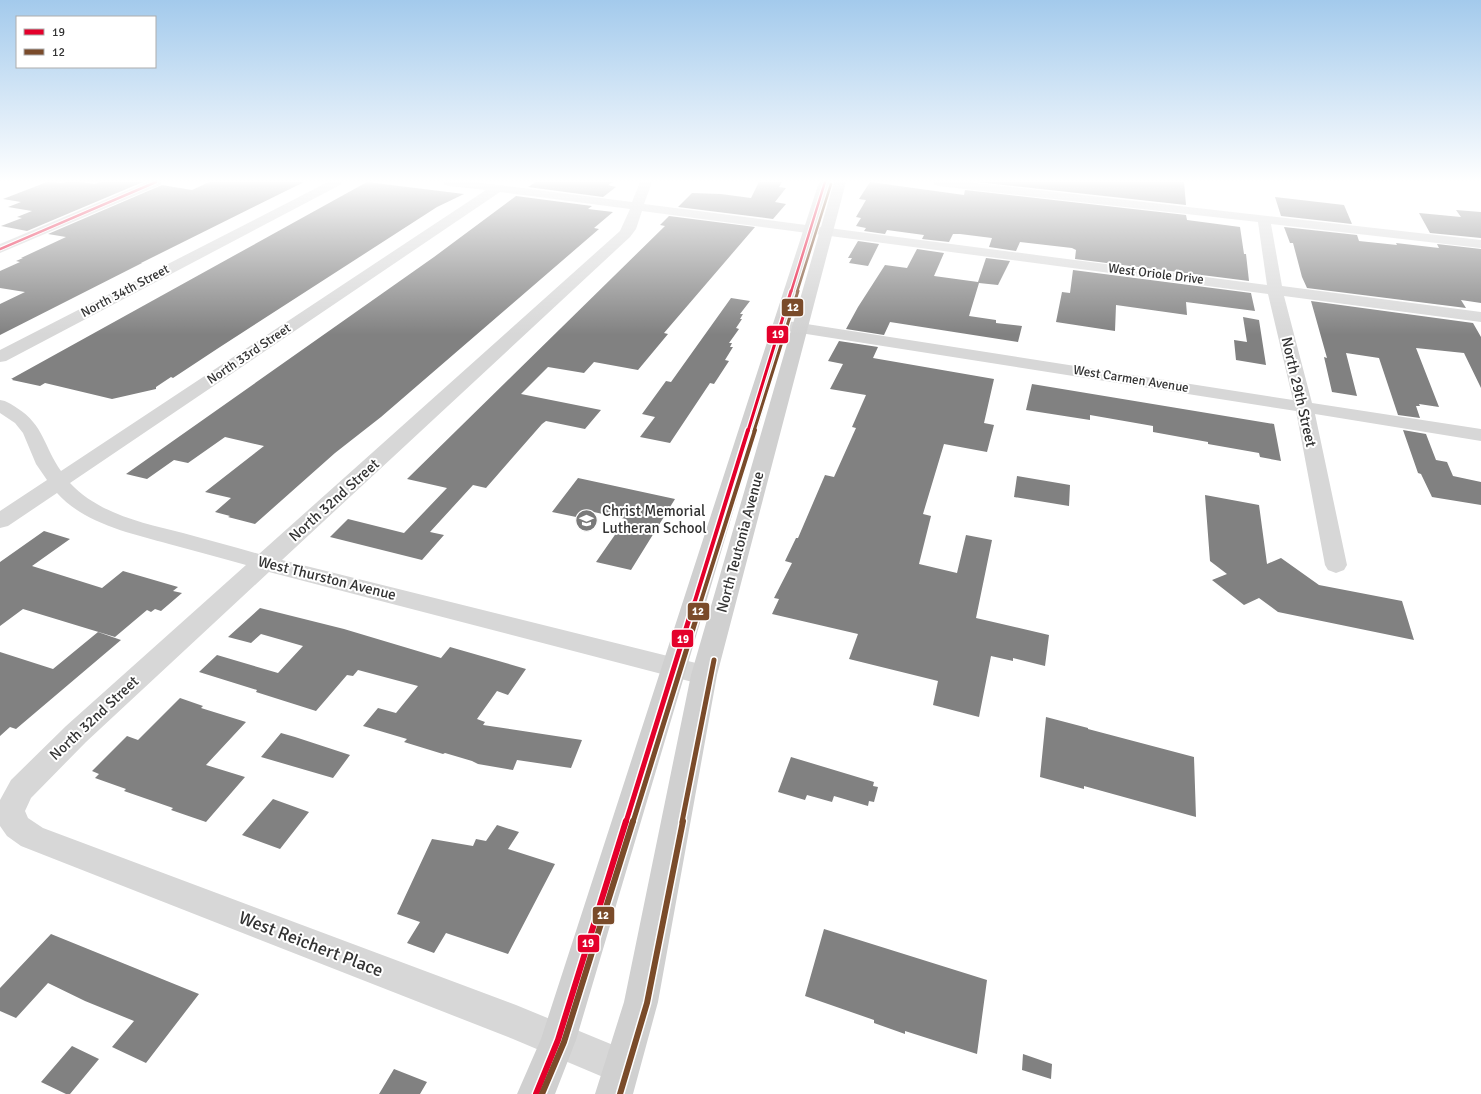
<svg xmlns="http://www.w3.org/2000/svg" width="1481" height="1094" font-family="Signika,sans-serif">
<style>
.building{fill:#818181}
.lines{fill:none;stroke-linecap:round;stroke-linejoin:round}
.street{fill:#d7d7d7;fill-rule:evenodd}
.secondary{fill:#d0d0d0;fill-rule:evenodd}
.bus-1-far4-casing{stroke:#fff;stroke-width:4.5}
.bus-1-far3-casing{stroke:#fff;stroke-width:5.5}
.bus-1-far2-casing{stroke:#fff;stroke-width:7}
.bus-1-far1-casing{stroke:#fff;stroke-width:8}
.bus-1-casing{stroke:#fff;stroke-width:9}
.bus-2-far4-casing{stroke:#fff;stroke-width:4.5}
.bus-2-far3-casing{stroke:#fff;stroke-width:5.5}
.bus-2-far2-casing{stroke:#fff;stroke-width:7}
.bus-2-far1-casing{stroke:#fff;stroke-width:8}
.bus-2-casing{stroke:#fff;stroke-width:9}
.bus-1-far4{stroke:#e4002b;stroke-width:2.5}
.bus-1-far3{stroke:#e4002b;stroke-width:3}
.bus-1-far2{stroke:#e4002b;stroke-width:4}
.bus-1-far1{stroke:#e4002b;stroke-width:5}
.bus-1{stroke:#e4002b;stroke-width:6}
.bus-2-far4{stroke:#7a4b2a;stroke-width:2.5}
.bus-2-far3{stroke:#7a4b2a;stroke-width:3}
.bus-2-far2{stroke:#7a4b2a;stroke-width:4}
.bus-2-far1{stroke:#7a4b2a;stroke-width:5}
.bus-2{stroke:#7a4b2a;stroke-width:6}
.labels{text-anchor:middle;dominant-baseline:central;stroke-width:4;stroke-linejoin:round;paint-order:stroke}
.far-street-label{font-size:13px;fill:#333;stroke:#fff}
.street-label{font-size:15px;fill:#333;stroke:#fff}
.poi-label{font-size:15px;fill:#333;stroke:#fff;text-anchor:start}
.near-street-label{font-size:18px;fill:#333;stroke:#fff}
.line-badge{stroke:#fff;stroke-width:1.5}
.badge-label{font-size:11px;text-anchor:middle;font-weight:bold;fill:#fff}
</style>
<rect width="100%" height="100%" fill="#fff"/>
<path class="building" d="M 47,182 L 62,183 L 67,182 L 79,182 L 95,184 L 101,182 L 143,182 L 27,231 L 1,226 L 22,218 L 17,217 L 32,211 L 8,207 L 21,202 L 3,199 Z
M 209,182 L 304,182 L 141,263 L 142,263 L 0,335 L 0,304 L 25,292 L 0,288 L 0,271 L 20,262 L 16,261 L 23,258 L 21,258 L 66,237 L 48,234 L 162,185 L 192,190 Z
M 367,182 L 464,194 L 437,207 L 220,347 L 173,378 L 171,377 L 156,387 L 156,389 L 112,399 L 45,383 L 40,386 L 12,380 L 13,379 L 11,379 Z
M 536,182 L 613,182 L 608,185 L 616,187 L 603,197 L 528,187 Z
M 759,182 L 782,182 L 779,187 L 786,188 L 775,202 L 786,204 L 773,219 L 678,207 L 692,193 L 721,194 L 751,198 Z
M 870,182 L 964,195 L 965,190 L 1186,215 L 1187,220 L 1240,227 L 1244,254 L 1246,254 L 1249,281 L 1075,259 L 1076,250 L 1072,248 L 1020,242 L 1016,251 L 989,247 L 992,238 L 960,234 L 953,234 L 949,242 L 922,239 L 924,235 L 887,230 L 885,234 L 864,231 L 866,228 L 856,226 L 861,218 L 856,217 L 866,200 L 859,199 Z
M 977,182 L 1184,182 L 1186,205 Z
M 516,196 L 592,206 L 588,209 L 613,212 L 594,228 L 599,229 L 381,417 L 335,453 L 255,524 L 228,517 L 230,516 L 215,512 L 231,498 L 205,492 L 264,446 L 225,437 L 188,463 L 174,460 L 147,479 L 126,474 L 434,257 Z
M 1275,197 L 1344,205 L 1352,224 L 1281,216 Z
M 1456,210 L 1481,212 L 1481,238 L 1430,233 L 1419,213 L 1461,217 Z
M 669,216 L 755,227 L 664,333 L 668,334 L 638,370 L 594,362 L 584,373 L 548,367 L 521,394 L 601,410 L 585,429 L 546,421 L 542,424 L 486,488 L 473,485 L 430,532 L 444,535 L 422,560 L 330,537 L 348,519 L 404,533 L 447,488 L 407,479 L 665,226 L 660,225 Z
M 1284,227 L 1357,235 L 1359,241 L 1397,245 L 1396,243 L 1439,248 L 1437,244 L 1481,249 L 1481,303 L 1461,300 L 1466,308 L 1307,288 L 1302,277 L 1293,243 L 1290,243 Z
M 858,241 L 879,244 L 868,266 L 849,263 L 852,258 L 848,258 Z
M 917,249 L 944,253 L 934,276 L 978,282 L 986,258 L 1010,261 L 998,285 L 979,283 L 969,316 L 996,320 L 996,323 L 1022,326 L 1018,342 L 890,322 L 884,335 L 846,329 L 858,307 L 885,265 L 907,268 Z
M 1073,270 L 1251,293 L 1255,311 L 1186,302 L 1187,315 L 1116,305 L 1115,331 L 1056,322 L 1062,292 L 1070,293 Z
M 731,298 L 750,301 L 740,314 L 743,314 L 740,319 L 742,319 L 736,328 L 739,329 L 729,343 L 732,343 L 730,347 L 733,347 L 725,360 L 729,361 L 714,384 L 710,383 L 670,443 L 640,437 L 655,417 L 642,414 L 666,381 L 671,382 Z
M 1311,301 L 1473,323 L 1481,337 L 1481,388 L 1464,353 L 1416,348 L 1439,407 L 1419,404 L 1420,406 L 1416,406 L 1420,418 L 1398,415 L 1379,358 L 1346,353 L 1357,396 L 1332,392 L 1324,357 L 1327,358 Z
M 1243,317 L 1259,320 L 1266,365 L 1236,360 L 1234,340 L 1247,342 Z
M 839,341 L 878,347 L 873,358 L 994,379 L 984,423 L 994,425 L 987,452 L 944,444 L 923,514 L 931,516 L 919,564 L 957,573 L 966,535 L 992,540 L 976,618 L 1049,635 L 1045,666 L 1013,658 L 1013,661 L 991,656 L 979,717 L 933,705 L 938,681 L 849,659 L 858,634 L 772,614 L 779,599 L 774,598 L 792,563 L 785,561 L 796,538 L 798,538 L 825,475 L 834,477 L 856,428 L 852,427 L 866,395 L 830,389 L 843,364 L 828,361 Z
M 1032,384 L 1274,424 L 1281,461 L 1260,457 L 1259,453 L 1208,444 L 1208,442 L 1153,432 L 1153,426 L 1090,415 L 1090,420 L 1026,410 Z
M 1403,430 L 1426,434 L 1436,460 L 1447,462 L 1453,476 L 1481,482 L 1481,505 L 1432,497 L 1421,474 L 1418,473 Z
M 1017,476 L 1070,485 L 1069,506 L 1014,497 Z
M 578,478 L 675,499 L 631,570 L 596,562 L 626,519 L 589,511 L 581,518 L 552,512 Z
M 1205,495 L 1259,505 L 1267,564 L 1281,558 L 1319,585 L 1402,601 L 1414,640 L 1278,612 L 1259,598 L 1244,605 L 1212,580 L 1227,574 L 1210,561 Z
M 44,531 L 70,539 L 32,566 L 102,588 L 123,571 L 178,587 L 173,591 L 182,593 L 161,611 L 155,609 L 151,612 L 147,610 L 115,637 L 23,609 L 0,626 L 0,562 Z
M 260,608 L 344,629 L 441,658 L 450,647 L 526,669 L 508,695 L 497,691 L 477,719 L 485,722 L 483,725 L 582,740 L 571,768 L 517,760 L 513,770 L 478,764 L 472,761 L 445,753 L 443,754 L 404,742 L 407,739 L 363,726 L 378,708 L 396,713 L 418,686 L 358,670 L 353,676 L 347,675 L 316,711 L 256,692 L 257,690 L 199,672 L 217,655 L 278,673 L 303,646 L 261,634 L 251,643 L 228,637 Z
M 98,632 L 121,640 L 16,729 L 10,727 L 0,736 L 0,652 L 53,669 Z
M 180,698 L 203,706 L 201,708 L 246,722 L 206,765 L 245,777 L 206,822 L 171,810 L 173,808 L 124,791 L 126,789 L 95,778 L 99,774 L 92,771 L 127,736 L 138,740 Z
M 1046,717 L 1088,728 L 1088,729 L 1194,757 L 1196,817 L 1084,786 L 1084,789 L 1040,777 Z
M 281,733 L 295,737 L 350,755 L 333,778 L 261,757 Z
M 791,757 L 874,782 L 873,786 L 878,787 L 874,802 L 869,801 L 868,806 L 834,796 L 832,802 L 807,795 L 805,800 L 778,792 Z
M 273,799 L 309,812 L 280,849 L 242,835 Z
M 497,825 L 519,832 L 508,849 L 555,864 L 508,954 L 446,933 L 434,953 L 407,943 L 420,922 L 397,914 L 432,839 L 473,846 L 476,839 L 486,841 Z
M 824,929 L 987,980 L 977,1054 L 905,1031 L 905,1034 L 874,1023 L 874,1020 L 805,996 Z
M 51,934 L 199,994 L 146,1063 L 112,1047 L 134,1021 L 85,1001 L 48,983 L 16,1018 L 0,1011 L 0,988 Z
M 72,1046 L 99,1059 L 70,1094 L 66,1094 L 41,1082 Z
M 1023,1054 L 1052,1064 L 1051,1079 L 1022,1070 Z
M 394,1069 L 427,1082 L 420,1094 L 379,1094 Z"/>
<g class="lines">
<path class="street" d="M 328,182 L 342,182 L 340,185 L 6,361 L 0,362 L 0,350 Z
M 443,182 L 474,182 L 632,202 L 640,182 L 652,182 L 644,204 L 1267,285 L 1258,222 L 939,186 L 935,185 L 933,182 L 967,182 L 1481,240 L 1481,248 L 1271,224 L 1282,286 L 1481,312 L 1481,322 L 1284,296 L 1312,403 L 1481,429 L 1481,441 L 1315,414 L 1347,565 L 1344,570 L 1336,573 L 1328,570 L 1325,565 L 1296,411 L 781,330 L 775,328 L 773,325 L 775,322 L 781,320 L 1293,400 L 1268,294 L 642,211 L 636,229 L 630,237 L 282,560 L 704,665 L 713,668 L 717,675 L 713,682 L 704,685 L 269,572 L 86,742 L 31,798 L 25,811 L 28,818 L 43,828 L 516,1005 L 635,1054 L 640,1067 L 635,1080 L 622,1085 L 513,1039 L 21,846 L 7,836 L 0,826 L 0,800 L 11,780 L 66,726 L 246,565 C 221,558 195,551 169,544 C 130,533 85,524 57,493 L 8,526 L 0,528 L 0,511 L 47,480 L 36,464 L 23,433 L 15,423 L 0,413 L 0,400 C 7,401 11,404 17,408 C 44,425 44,447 61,471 L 486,190 L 449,186 L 445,185 ZM 500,192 L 630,209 L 620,231 L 259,554 C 234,547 208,540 183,533 C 143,523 99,514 70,483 Z"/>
<path class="secondary" d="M 147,182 L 162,182 L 160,185 L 0,253 L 0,244 Z
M 819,182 L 831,182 L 576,1040 L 555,1094 L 517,1094 L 541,1039 Z
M 834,182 L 846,182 L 717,675 L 658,1002 L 633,1094 L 595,1094 L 624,1002 L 691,675 Z"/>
<defs>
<path id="bus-1-far4" d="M 0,249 L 156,182
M 791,292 L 825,182"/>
<path id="bus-1-far3" d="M 748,431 L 791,291"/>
<path id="bus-1-far2" d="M 694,604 L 748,430"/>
<path id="bus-1-far1" d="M 626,822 L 694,603"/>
<path id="bus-1" d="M 536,1094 L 558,1040 L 626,821"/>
<path id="bus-2-far4" d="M 797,292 L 831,184"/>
<path id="bus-2-far3" d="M 754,431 L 798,291"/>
<path id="bus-2-far2" d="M 700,604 L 755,430"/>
<path id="bus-2-far1" d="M 633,822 L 701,603
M 682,822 L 714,660"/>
<path id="bus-2" d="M 542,1094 L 564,1042 L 633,821
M 620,1094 L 647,1003 L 683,821"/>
</defs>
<use href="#bus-1-far4" class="bus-1-far4-casing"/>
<use href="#bus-1-far3" class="bus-1-far3-casing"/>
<use href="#bus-1-far2" class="bus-1-far2-casing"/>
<use href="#bus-1-far1" class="bus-1-far1-casing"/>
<use href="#bus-1" class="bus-1-casing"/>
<use href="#bus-2-far4" class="bus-2-far4-casing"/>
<use href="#bus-2-far3" class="bus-2-far3-casing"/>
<use href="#bus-2-far2" class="bus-2-far2-casing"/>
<use href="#bus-2-far1" class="bus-2-far1-casing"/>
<use href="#bus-2" class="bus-2-casing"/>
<use href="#bus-1-far4" class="bus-1-far4"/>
<use href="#bus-1-far3" class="bus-1-far3"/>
<use href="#bus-1-far2" class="bus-1-far2"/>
<use href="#bus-1-far1" class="bus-1-far1"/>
<use href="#bus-1" class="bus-1"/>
<use href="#bus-2-far4" class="bus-2-far4"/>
<use href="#bus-2-far3" class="bus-2-far3"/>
<use href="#bus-2-far2" class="bus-2-far2"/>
<use href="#bus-2-far1" class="bus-2-far1"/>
<use href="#bus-2" class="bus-2"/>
</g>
<linearGradient id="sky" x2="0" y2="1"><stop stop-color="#a3caec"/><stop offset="0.54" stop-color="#fff"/><stop offset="1" stop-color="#fff" stop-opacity="0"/></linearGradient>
<rect width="1481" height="335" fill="url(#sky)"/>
<defs>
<symbol id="school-disc" viewBox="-11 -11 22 22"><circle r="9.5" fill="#7a7a7a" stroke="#fff"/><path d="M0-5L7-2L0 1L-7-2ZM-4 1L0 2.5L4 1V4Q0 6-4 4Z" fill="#fff"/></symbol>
</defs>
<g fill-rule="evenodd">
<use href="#school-disc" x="574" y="508" width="25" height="25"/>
</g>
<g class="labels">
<g class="far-street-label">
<text transform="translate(1156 274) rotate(7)">West Oriole Drive</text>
<text transform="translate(125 291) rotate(-28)">North 34th Street</text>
<text transform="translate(249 354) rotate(-34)">North 33rd Street</text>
<text transform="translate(1131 379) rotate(9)">West Carmen Avenue</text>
</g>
<g class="street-label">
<text transform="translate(1299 392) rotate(77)">North 29th Street</text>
<text transform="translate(334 500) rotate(-42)">North 32nd Street</text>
<text transform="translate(740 542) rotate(-75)">North Teutonia Avenue</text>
<text transform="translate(327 578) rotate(14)">West Thurston Avenue</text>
<text transform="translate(94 718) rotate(-43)">North 32nd Street</text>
</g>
<g class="poi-label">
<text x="602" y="511">Christ Memorial<tspan x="602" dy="17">Lutheran School</tspan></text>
</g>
<g class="near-street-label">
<text transform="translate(311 944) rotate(21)">West Reichert Place</text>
</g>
</g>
<g class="line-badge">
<rect x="781" y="298" width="23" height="19" rx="4" fill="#7a4b2a"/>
<rect x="766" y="325" width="23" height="19" rx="4" fill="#e4002b"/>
<rect x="687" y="602" width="23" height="19" rx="4" fill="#7a4b2a"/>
<rect x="671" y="629" width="23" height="19" rx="4" fill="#e4002b"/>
<rect x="592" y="906" width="23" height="19" rx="4" fill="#7a4b2a"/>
<rect x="577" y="934" width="23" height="19" rx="4" fill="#e4002b"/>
</g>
<g class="badge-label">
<text x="793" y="311">12</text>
<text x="778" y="338">19</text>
<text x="698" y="615">12</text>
<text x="683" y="643">19</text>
<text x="603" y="919">12</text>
<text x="588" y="947">19</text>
</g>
<rect x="16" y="16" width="140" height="52" fill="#ffffff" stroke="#adadad"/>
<rect x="24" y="29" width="20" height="6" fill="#e4002b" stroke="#adadad"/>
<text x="52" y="36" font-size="12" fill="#333333">19</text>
<rect x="24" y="49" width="20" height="6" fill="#7a4b2a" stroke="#adadad"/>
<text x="52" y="56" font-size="12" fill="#333333">12</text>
</svg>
